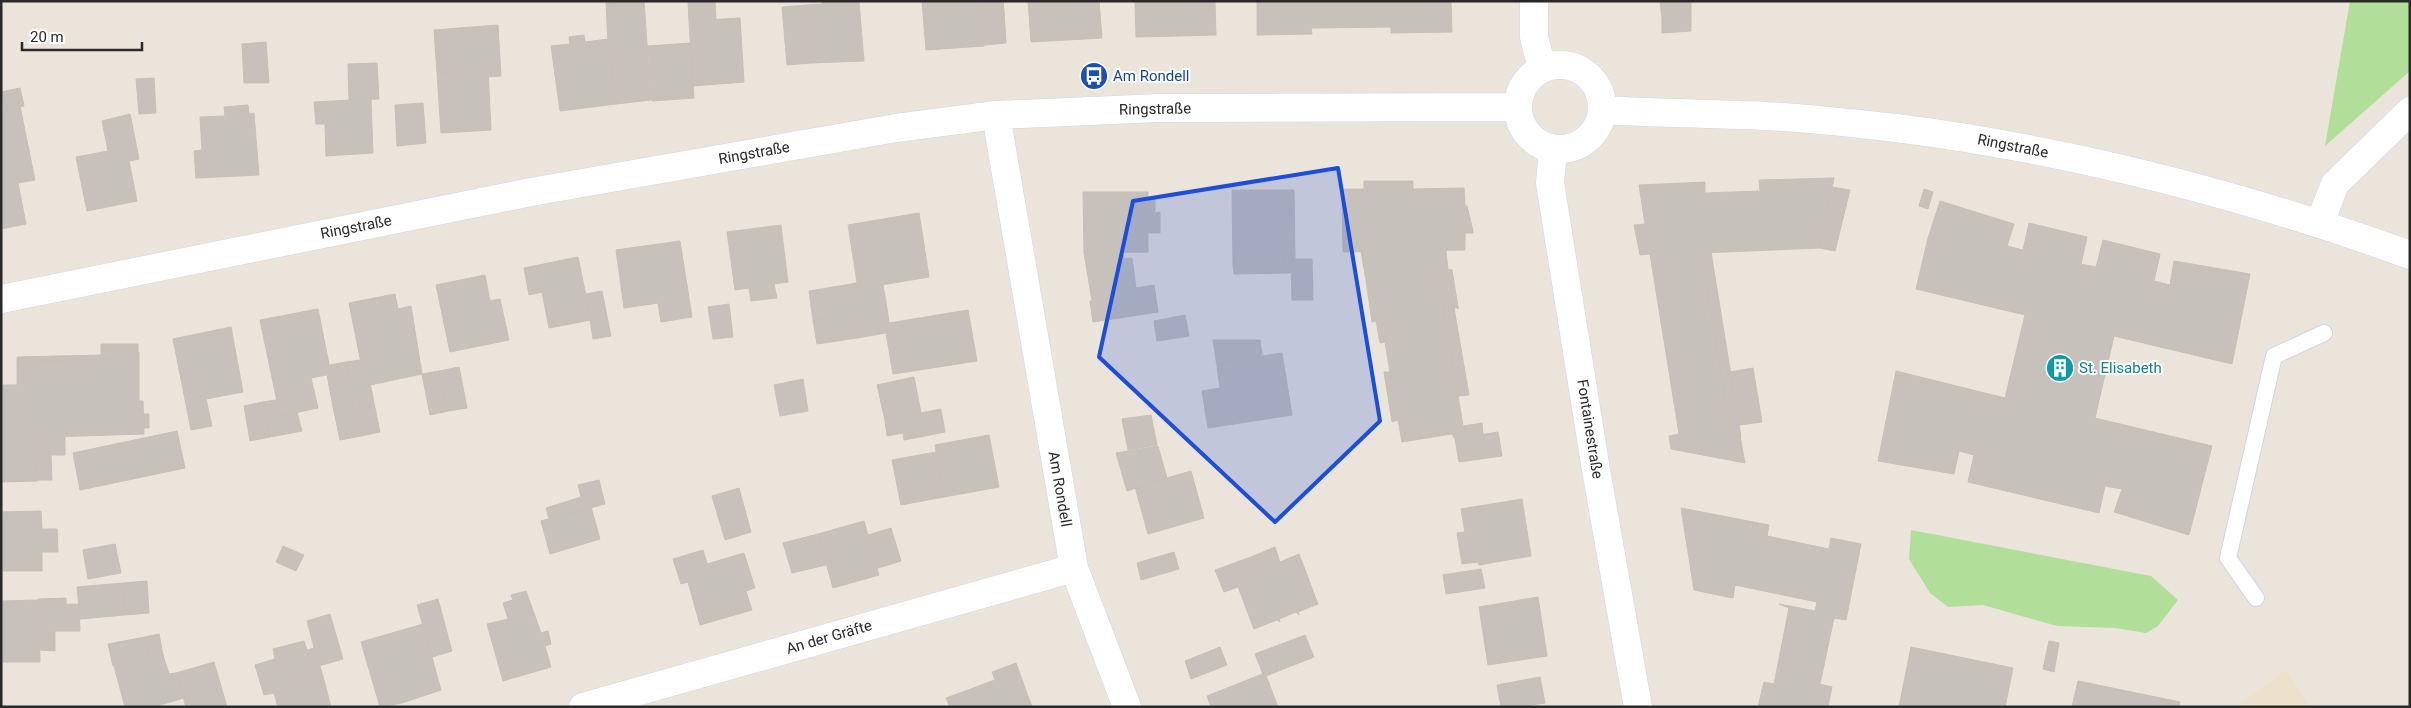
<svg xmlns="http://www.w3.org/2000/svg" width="2411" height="708" font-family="Roboto,sans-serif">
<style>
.education{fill:#ece1cb}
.green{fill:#b1df9a}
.building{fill:#c6c1bb;stroke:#c6c0b5}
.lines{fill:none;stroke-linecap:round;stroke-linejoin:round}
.lane-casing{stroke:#d1d4e1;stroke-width:18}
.street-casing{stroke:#d1d4e1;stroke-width:29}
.lane{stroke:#fff;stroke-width:16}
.street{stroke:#fff;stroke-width:28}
.marked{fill:#1d4ed8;fill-opacity:0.2;stroke:#1d4ed8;stroke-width:4;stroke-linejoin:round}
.labels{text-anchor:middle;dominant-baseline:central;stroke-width:4;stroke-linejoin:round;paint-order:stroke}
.transit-label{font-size:15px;fill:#164399;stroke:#fff;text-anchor:start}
.street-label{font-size:15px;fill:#292929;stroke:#fff}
.culture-label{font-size:15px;fill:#0d838f;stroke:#fff;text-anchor:start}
</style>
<rect width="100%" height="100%" fill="#ebe4db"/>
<path class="education" d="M 2286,670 L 2311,707 L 2236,707 Z"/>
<path class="green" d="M 2350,1 L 2410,1 L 2410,71 L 2325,146 Z
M 1911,530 L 2151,576 L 2178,600 L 2158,626 L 2146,633 L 2115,628 L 2057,626 L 1983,605 L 1948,607 L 1930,593 L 1909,559 Z"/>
<path class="building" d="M 644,1 L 651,100 L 616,104 L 611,63 L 619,62 L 616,43 L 608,43 L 606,3 Z
M 688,1 L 715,1 L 716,20 L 689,21 Z
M 822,1 L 859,2 L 864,61 L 811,63 L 807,5 L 822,4 Z
M 922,1 L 981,1 L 984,46 L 926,50 Z
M 981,1 L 1003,1 L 1004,11 L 981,12 Z
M 1028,1 L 1099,1 L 1102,38 L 1031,42 Z
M 1135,1 L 1215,1 L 1216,35 L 1136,37 Z
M 1257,1 L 1451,1 L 1452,32 L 1391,33 L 1391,27 L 1311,28 L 1312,34 L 1257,35 Z
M 1660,1 L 1691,1 L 1691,15 L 1662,18 Z
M 807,5 L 811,63 L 787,65 L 782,7 Z
M 1004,11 L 1006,43 L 984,45 L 981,12 Z
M 1691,15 L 1691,31 L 1662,33 L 1662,18 Z
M 740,18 L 744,82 L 693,86 L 689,21 Z
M 498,25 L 501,76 L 488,77 L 488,70 L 480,71 L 479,59 L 463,60 L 463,72 L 437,73 L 434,30 Z
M 584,35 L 585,42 L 608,39 L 608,43 L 616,43 L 619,62 L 611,63 L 616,104 L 560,111 L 551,46 L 570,44 L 569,37 Z
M 266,42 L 269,83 L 244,83 L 242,44 Z
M 690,43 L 694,98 L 652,101 L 648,46 Z
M 479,59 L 480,71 L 488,70 L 491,130 L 441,133 L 437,73 L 463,72 L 463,60 Z
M 377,63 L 379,99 L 349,100 L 348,64 Z
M 154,78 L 156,113 L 139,114 L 136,79 Z
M 20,88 L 24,106 L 1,110 L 1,92 Z
M 371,99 L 373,153 L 326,156 L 325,124 L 316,124 L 314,102 Z
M 423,103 L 426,143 L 397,146 L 395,105 Z
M 248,105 L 249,114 L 254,113 L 259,175 L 196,178 L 194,151 L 202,150 L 200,117 L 225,116 L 224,107 Z
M 20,106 L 35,180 L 18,183 L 26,224 L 1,229 L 1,110 Z
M 130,114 L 139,159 L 129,161 L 137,201 L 87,211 L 76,157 L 108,151 L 102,121 Z
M 1834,178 L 1820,248 L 1701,253 L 1731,437 L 1740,436 L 1745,463 L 1671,449 L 1669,436 L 1679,434 L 1650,254 L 1640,255 L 1634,225 L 1645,224 L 1639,185 L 1705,182 L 1705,193 L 1760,191 L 1759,180 Z
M 1364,181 L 1413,181 L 1413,189 L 1464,188 L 1465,205 L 1467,206 L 1473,231 L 1473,233 L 1465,233 L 1465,250 L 1343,252 L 1342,189 L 1364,189 Z
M 1832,187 L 1850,190 L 1835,251 L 1820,248 Z
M 1924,189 L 1933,192 L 1928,209 L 1919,206 Z
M 1232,190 L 1294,190 L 1295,255 L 1283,255 L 1284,266 L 1233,266 Z
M 1083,192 L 1148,192 L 1148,199 L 1155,198 L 1155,213 L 1160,212 L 1160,233 L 1148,233 L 1148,252 L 1084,253 Z
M 1940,201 L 2014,224 L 2007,246 L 2023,250 L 2029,223 L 2087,237 L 2081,264 L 2096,267 L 2103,240 L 2160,254 L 2154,281 L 2170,285 L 2174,261 L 2250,274 L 2232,364 L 2114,336 L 2095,418 L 2212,446 L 2189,535 L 2114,512 L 2122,489 L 2105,486 L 2099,513 L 1968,482 L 1974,455 L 1959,451 L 1954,474 L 1878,461 L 1896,371 L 2005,398 L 2011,373 L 2025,315 L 1916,289 L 1928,238 Z
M 919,213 L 929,277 L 858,289 L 848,225 Z
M 781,225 L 788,282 L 774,284 L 777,298 L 751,301 L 749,288 L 735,290 L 727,232 Z
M 680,241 L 692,317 L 661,322 L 658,303 L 624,308 L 616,250 Z
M 1361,251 L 1446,251 L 1448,270 L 1452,270 L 1448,270 L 1454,307 L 1459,308 L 1454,308 L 1469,395 L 1458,396 L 1437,268 L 1366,280 Z
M 1711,252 L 1741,437 L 1731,437 L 1701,253 Z
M 1084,253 L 1123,253 L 1124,259 L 1132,258 L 1136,288 L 1154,285 L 1158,312 L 1093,322 L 1090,301 L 1092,301 Z
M 1283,255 L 1295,255 L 1295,259 L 1291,259 L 1291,273 L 1234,274 L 1233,266 L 1284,266 Z
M 578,257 L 591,320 L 549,328 L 542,292 L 529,295 L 524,268 Z
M 1291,259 L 1312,259 L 1313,300 L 1292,300 Z
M 1437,268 L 1464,432 L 1402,442 L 1398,420 L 1392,422 L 1384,372 L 1390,372 L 1385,342 L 1380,343 L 1376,321 L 1372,322 L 1366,280 Z
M 1448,270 L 1452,270 L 1458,307 L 1454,307 Z
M 485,275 L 490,301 L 500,299 L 509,340 L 450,352 L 436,285 Z
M 857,283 L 858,289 L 883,285 L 887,308 L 813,320 L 809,291 Z
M 602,291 L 611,336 L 593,339 L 586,294 Z
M 395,294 L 398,309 L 411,306 L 422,374 L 370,385 L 366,362 L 361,363 L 349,303 Z
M 729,304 L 733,337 L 713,339 L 708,307 Z
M 887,308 L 889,323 L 968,310 L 977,361 L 893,374 L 886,333 L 857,338 L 852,314 Z
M 318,309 L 331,374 L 311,378 L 318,408 L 280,416 L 260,320 Z
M 852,314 L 857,338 L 817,344 L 813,320 Z
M 1185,315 L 1189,336 L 1157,341 L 1154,321 Z
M 231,327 L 243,392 L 206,399 L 212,426 L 191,430 L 173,339 Z
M 1213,340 L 1260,340 L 1262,355 L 1222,362 L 1221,366 L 1217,366 Z
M 101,344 L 138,344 L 138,352 L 122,352 L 122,356 L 116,359 L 17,362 L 17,357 L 101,355 Z
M 122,352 L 139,352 L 139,401 L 143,401 L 144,434 L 47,437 L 48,459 L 36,459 L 37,481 L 1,482 L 1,385 L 17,385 L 17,362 L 116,359 L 122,356 Z
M 1282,353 L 1292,415 L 1208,428 L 1202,391 L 1220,388 L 1217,366 L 1221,366 L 1222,362 Z
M 360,360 L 361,363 L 366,362 L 374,403 L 356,407 L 346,362 Z
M 346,362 L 354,402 L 333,407 L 327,375 L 331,374 L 330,365 Z
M 459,367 L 467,408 L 448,411 L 439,371 Z
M 1753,368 L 1762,422 L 1739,425 L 1730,372 Z
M 439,371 L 448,411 L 430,415 L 422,374 Z
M 914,377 L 921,413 L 885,420 L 877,385 Z
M 803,379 L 808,411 L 780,416 L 774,385 Z
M 276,400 L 280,416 L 297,412 L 302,431 L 270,437 L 263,402 Z
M 263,402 L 270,437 L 250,441 L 244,406 Z
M 354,402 L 361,436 L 340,440 L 333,407 Z
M 374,403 L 380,432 L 361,436 L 356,407 Z
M 941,409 L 945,432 L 904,440 L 903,433 L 887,436 L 885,420 Z
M 144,414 L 149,414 L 149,428 L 144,428 Z
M 1151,415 L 1157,445 L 1128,450 L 1122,419 Z
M 1482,423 L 1483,434 L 1455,439 L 1452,434 L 1464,432 L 1463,426 Z
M 177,431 L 185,468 L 80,490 L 73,453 Z
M 1498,432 L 1502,456 L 1459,462 L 1455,439 Z
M 989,435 L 999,487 L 944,497 L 935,445 Z
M 47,437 L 65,437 L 65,455 L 51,455 L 52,480 L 37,480 L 36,459 L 48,459 Z
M 1158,446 L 1167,478 L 1127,491 L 1116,453 Z
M 936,452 L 944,497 L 901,505 L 892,460 Z
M 1191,471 L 1204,518 L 1148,534 L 1135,487 Z
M 599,480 L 605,504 L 549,519 L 546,508 L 581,497 L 578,485 Z
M 739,488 L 751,532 L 725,540 L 712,496 Z
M 1522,499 L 1531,556 L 1479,565 L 1478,562 L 1462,564 L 1457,533 L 1465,532 L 1461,509 Z
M 591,507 L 600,539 L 550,554 L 541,521 Z
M 1681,508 L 1769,525 L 1767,536 L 1829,549 L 1831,538 L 1861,544 L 1846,620 L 1834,618 L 1820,684 L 1832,687 L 1828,707 L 1758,707 L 1764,682 L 1774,684 L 1789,608 L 1779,604 L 1815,611 L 1817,602 L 1735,585 L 1733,598 L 1694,590 Z
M 41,511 L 42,529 L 57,529 L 58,552 L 42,552 L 42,571 L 1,571 L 1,512 Z
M 864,521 L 879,575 L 833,588 L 818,534 Z
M 891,528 L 901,561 L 878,568 L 868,535 Z
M 818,534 L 826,565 L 792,573 L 783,543 Z
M 115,544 L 121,573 L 88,579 L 83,550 Z
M 283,546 L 304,555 L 296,571 L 276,562 Z
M 1275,547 L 1280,562 L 1299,554 L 1318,604 L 1298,612 L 1299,615 L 1296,612 L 1279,619 L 1280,622 L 1277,620 L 1254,629 L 1235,579 L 1256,571 L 1251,557 Z
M 703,550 L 707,564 L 744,553 L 755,588 L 746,591 L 752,610 L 700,625 L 688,582 L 681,584 L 673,559 Z
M 1174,552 L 1179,569 L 1141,580 L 1137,563 Z
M 1251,557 L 1256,571 L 1235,579 L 1238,587 L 1224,592 L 1215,570 Z
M 1481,569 L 1485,588 L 1446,594 L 1443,575 Z
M 147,581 L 149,613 L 125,615 L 123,583 Z
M 123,583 L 125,615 L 80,619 L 77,587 Z
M 526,591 L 541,633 L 548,631 L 551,644 L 545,646 L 551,667 L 503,681 L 487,624 L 508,619 L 503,603 L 513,600 L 511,595 Z
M 1538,597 L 1547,656 L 1488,665 L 1479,607 Z
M 66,598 L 66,604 L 38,605 L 38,599 Z
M 438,599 L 452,651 L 432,657 L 417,605 Z
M 39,600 L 40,662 L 1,662 L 1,601 Z
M 79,604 L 80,631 L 55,631 L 55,643 L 40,644 L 38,605 Z
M 330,614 L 343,659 L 319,666 L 307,621 Z
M 423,624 L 441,690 L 402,703 L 380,707 L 361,642 Z
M 159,634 L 163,655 L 149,658 L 145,637 Z
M 1305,635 L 1314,657 L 1266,676 L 1265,673 L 1263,674 L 1255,654 Z
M 145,637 L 149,658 L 113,666 L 108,644 Z
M 304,641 L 307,650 L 314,648 L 323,676 L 298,683 L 294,666 L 284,669 L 281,657 L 275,659 L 273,649 Z
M 2049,641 L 2059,643 L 2054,672 L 2043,669 Z
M 55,643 L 55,651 L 40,650 L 40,644 Z
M 1220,647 L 1227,665 L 1191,679 L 1185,661 Z
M 1911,647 L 2013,668 L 2005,707 L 1899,707 Z
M 163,655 L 169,674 L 176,673 L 184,698 L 153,707 L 125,707 L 114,666 Z
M 281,657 L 284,669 L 294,666 L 298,683 L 323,676 L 331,707 L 278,707 L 274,693 L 264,695 L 255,665 Z
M 214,662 L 227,707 L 186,707 L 176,673 Z
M 1016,663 L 1032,707 L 950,707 L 946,698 L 995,680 L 992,672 Z
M 1265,673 L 1278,707 L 1211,707 L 1207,696 Z
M 1540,677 L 1545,703 L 1520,707 L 1501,707 L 1497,685 Z
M 2078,681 L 2180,702 L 2179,707 L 2072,707 Z"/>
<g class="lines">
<defs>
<path id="lane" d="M 2256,598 L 2228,558 L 2274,356 L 2324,333"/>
<path id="street" d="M 1534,1 L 1534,37 L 1542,68
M1518 107a42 42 0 1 1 84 0a42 42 0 1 1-84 0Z
M 1603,110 C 1649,113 1694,113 1740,115 C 1792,116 1845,122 1896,128 C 2071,150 2244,195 2410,255
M 996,115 L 1074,568 L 1127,707
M 1553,150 L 1550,183 L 1596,470 L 1638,707
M 2320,222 L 2335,184 L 2410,111
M 1,299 L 531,192 L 896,128 L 996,115 L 1159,108 L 1517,107
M 583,707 L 1074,568"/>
</defs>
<use href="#lane" class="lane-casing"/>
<use href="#street" class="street-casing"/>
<use href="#lane" class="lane"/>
<use href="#street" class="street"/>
</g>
<path class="marked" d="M 1338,168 L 1380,421 L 1275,522 L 1099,357 L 1133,201 Z"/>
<defs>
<symbol id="bus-disc" viewBox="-11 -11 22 22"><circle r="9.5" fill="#1a4fb4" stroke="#fff"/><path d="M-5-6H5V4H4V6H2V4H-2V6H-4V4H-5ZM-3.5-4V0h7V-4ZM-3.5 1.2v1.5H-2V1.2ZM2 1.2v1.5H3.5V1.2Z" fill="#fff"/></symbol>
<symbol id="building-disc" viewBox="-11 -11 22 22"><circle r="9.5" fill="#0f9aa8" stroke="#fff"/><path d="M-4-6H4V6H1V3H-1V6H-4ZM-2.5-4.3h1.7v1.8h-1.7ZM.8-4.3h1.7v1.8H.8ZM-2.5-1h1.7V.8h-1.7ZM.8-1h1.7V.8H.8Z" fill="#fff"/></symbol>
</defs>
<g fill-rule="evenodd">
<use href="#bus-disc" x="1078" y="60" width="32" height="32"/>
<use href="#building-disc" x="2044" y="352" width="32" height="32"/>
</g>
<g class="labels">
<g class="transit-label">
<text x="1113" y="76">Am Rondell</text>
</g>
<g class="street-label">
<text transform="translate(1155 109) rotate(-1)">Ringstraße</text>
<text transform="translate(2013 146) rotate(11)">Ringstraße</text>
<text transform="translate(754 153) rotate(-10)">Ringstraße</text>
<text transform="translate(356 227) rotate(-11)">Ringstraße</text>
<text transform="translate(1590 429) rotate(81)">Fontainestraße</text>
<text transform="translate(1060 489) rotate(80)">Am Rondell</text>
<text transform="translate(829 637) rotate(-16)">An der Gräfte</text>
</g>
<g class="culture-label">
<text x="2079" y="368">St. Elisabeth</text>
</g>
</g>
<rect width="2411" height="708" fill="none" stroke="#292929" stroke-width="5"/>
<path d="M22 42v8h120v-8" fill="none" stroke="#292929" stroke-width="2.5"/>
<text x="30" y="42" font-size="15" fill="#292929" stroke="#ffffff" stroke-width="4" paint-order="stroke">20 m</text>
</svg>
